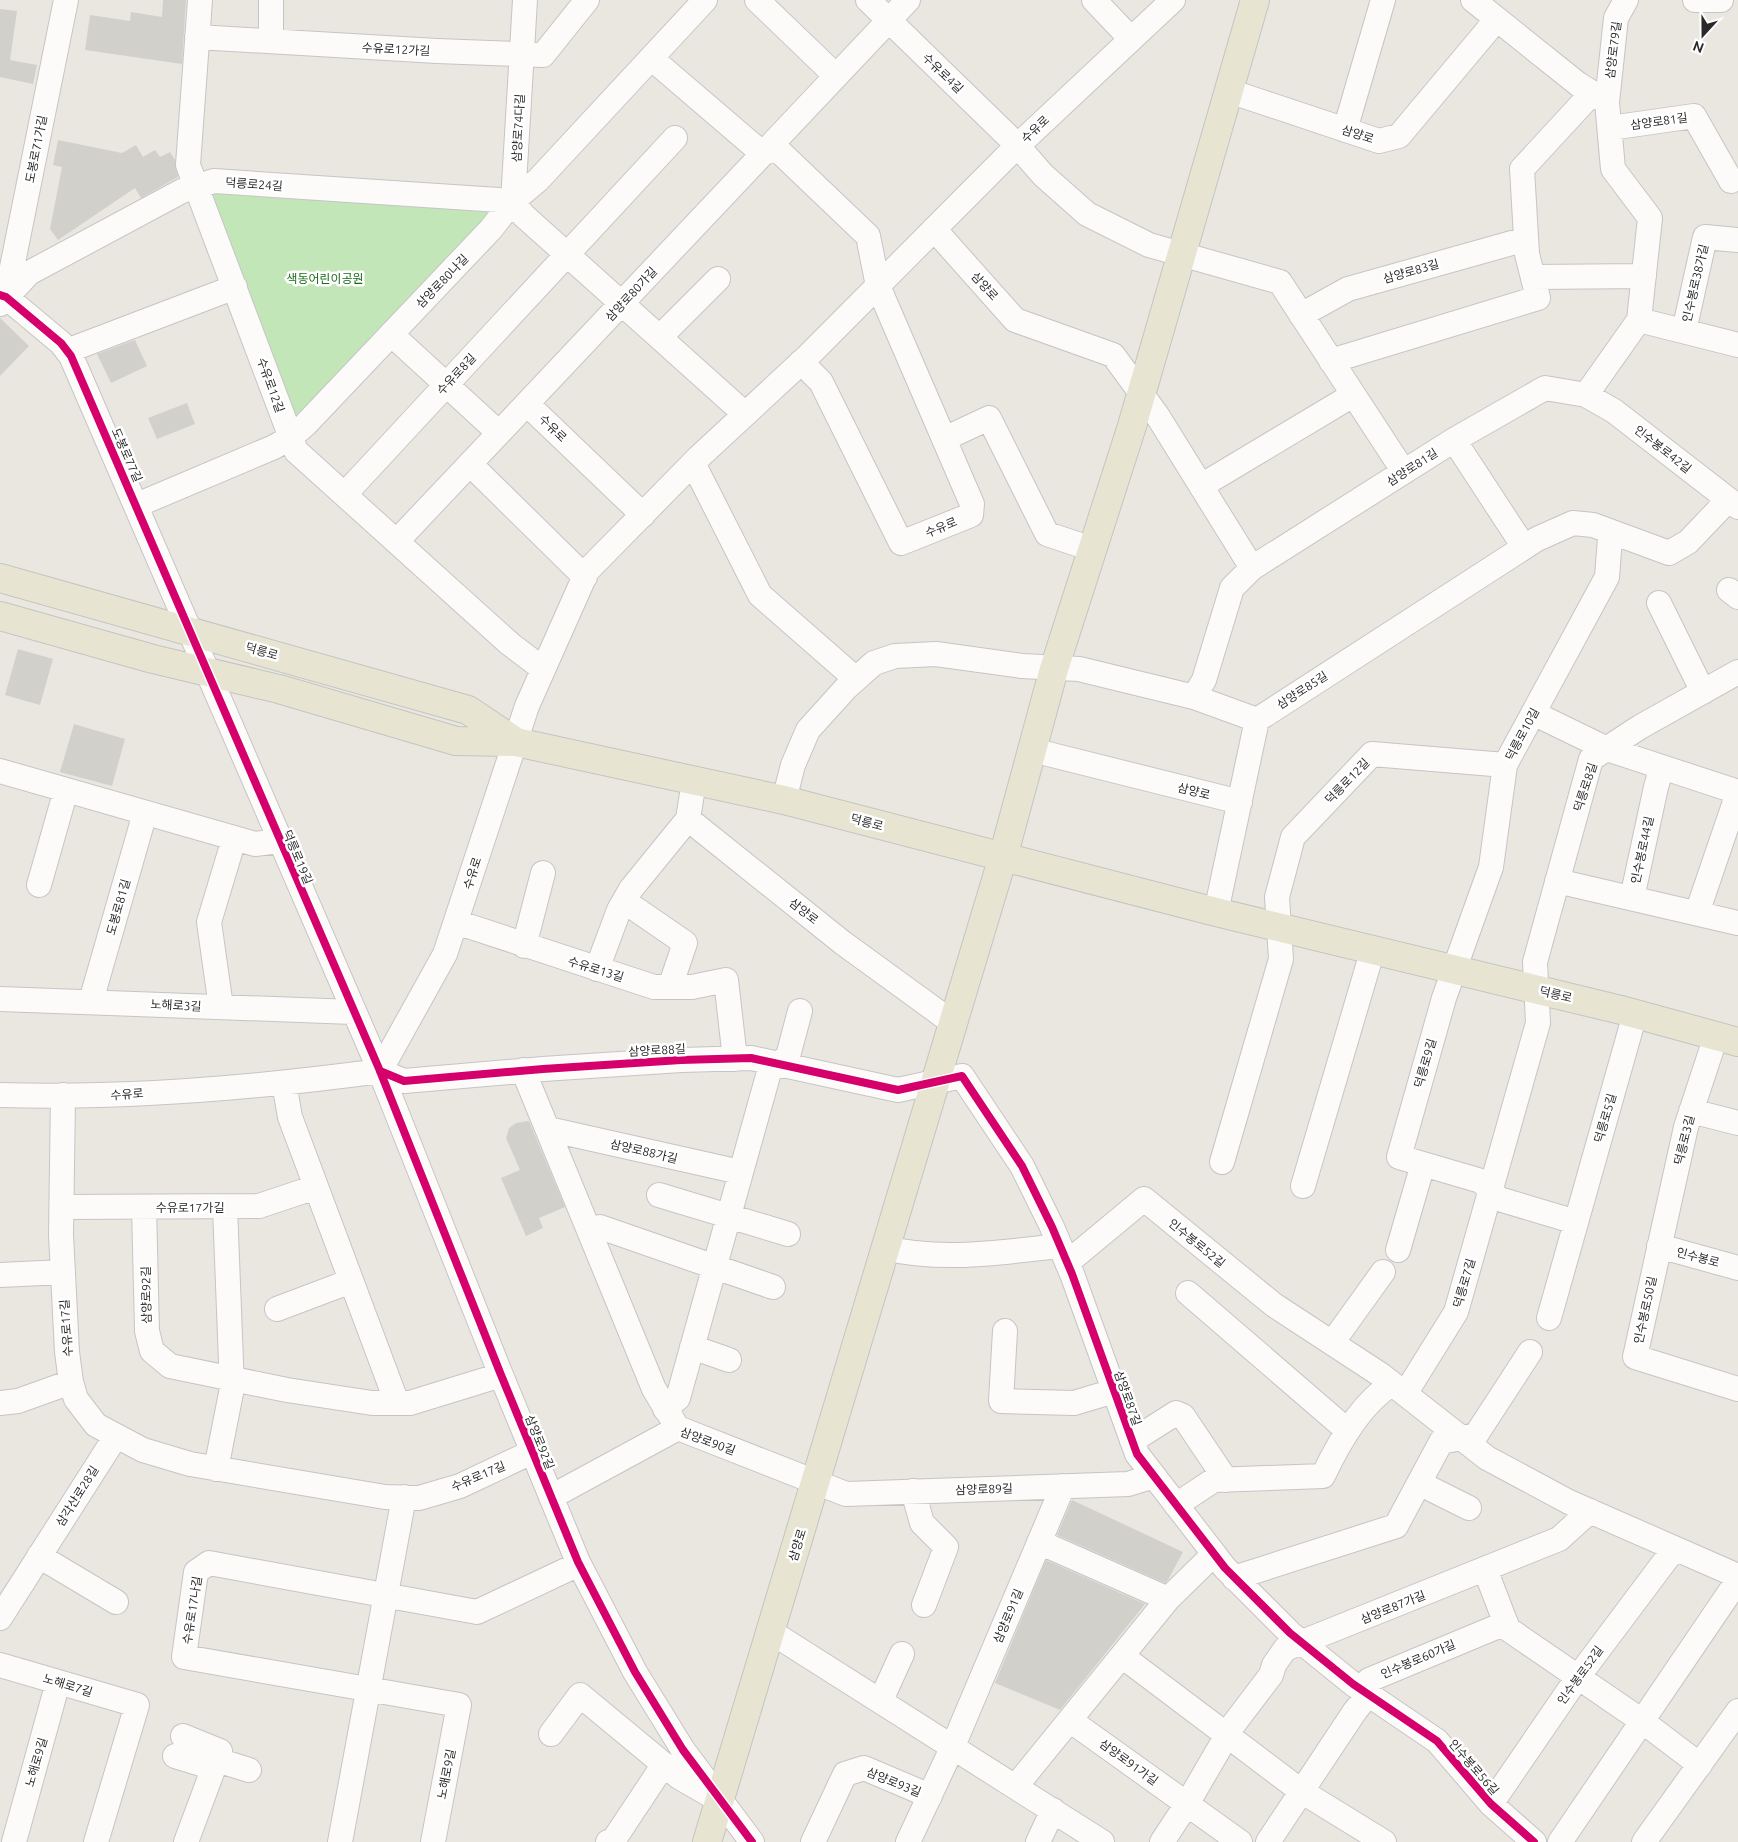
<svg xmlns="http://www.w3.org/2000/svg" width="1738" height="1842" font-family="Ubuntu,'Noto Sans KR',sans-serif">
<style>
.green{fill:#c2e6b7}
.building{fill:#d2d0cb}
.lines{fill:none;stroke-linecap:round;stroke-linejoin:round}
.minor-casing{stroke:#c6c5c6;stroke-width:26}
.major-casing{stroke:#c4c4c1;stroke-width:30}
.minor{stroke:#fcfbfa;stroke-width:24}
.major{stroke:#e7e5d2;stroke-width:28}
.cycleway-casing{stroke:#fff;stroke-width:11}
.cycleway{stroke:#d6006c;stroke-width:8}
.labels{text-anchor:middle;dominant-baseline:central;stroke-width:5;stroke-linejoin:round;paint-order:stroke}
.street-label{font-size:12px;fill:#2a2a2a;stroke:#fff}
.park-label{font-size:12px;fill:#196b17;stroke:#fff}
</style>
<rect width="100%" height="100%" fill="#e9e7e0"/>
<path class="green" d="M 212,193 L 496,209 L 294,425 Z"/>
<path class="building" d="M 163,0 L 186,0 L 182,64 L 85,50 L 90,15 L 130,21 L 131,12 L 162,17 Z
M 0,9 L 17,11 L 10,60 L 37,65 L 33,84 L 0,77 Z
M 58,140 L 122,153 L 136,145 L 143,157 L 155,150 L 160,157 L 170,152 L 175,160 L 178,177 L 141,198 L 135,188 L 58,240 L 50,229 L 62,167 L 53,165 Z
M 0,318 L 29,346 L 0,376 Z
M 135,340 L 147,366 L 111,383 L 97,354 Z
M 187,403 L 195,424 L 157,439 L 148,418 Z
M 18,649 L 53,659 L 40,705 L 5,695 Z
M 74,724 L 125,739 L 112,786 L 60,772 Z
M 529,1121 L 565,1207 L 539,1218 L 543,1228 L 526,1236 L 501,1178 L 520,1170 L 506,1138 L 509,1128 L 516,1123 Z
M 1072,1500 L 1183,1552 L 1168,1580 L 1165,1583 L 1057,1535 Z
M 1046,1560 L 1145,1604 L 1060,1710 L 995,1683 Z"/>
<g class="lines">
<defs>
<path id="minor" d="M 200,0 L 188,165 L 296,451 L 510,644 L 543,669
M 757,0 L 836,76
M 868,0 L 1017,145 L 1043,175 L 1087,214 L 1149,245 L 1280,282 L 1404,472
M 1094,0 L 1131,39
M 1473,0 L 1578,84 L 1607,102 L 1613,169 L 1650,218 L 1639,320 L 1586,395
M 1695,0 L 1721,0
M 197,37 L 437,51 L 543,55 L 587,0
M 271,41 L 271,0
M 651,58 L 763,154
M 1229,91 L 1379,141 L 1399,136 L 1497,19
M 1607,102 L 1616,18 L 1626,0
M 1610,128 L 1694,116 L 1731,181
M 1345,130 L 1383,0
M 768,149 L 780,152 L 868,236 L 878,286 L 972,504 L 971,515 L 901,543 L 821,382 L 801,362
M 513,201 L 523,215 L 745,414
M 513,201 L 525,0
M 934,229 L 1015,320 L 1113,355 L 1157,415 L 1252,568
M 1533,277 L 1644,276
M 0,295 L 6,297 L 61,343 L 71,356 L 380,1071 L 501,1375 L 578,1562 L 635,1672 L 683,1750 L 752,1842
M 6,297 L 66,0
M 0,304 L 29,273 L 182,191 L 214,181 L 513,201
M 1301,315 L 1348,289 L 1526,239
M 1639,320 L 1738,345
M 1684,331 L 1705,237 L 1738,240
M 391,334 L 499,433
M 660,337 L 718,279
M 67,351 L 235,287
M 1331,361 L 1538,298 L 1527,254 L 1522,169 L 1592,93
M 527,404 L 643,515
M 944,439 L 989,418 L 1047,534 L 1092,549
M 1454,440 L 1524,547
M 693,463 L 760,595 L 856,679
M 470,464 L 585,577
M 1201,486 L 1353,395
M 345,494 L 675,138
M 137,505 L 274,447 L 291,437 L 305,425 L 491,229 L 513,201 L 538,180 L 705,0
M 397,541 L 908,0
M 1729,590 L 1738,597
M 1659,603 L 1703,692
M 1194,697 L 1204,680 L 1232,588 L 1252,568 L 1454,440 L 1545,388 L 1586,395 L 1614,411 L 1738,507
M 1533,713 L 1607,749 L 1738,792
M 1257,720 L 1537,539 L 1573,523 L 1593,525 L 1669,553 L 1688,542 L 1728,500
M 1032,750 L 1240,802
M 0,771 L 255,844 L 279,841
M 694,781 L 688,819 L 843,943 L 953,1023
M 784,800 L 793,765 L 808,730 L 846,688 L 874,663 L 895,656 L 936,654 L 1022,666 L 1079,669 L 1194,697 L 1257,720
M 1557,881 L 1738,923
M 39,885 L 66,790
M 1632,898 L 1656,787 L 1662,767
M 624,901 L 685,943 L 670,987
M 1216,912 L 1257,720
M 1697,913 L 1738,793
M 456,922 L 654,987 L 692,987 L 726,980 L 735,1059
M 524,946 L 543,873
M 597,969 L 619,910 L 631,889 L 688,819
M 0,999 L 353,1012
M 91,1001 L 145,813
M 221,1007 L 209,922 L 234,839
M 1716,1036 L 1686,1127 L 1635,1357 L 1738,1389
M 523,1070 L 654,1389 L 674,1422
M 380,1071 L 404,1081 L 543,1069 L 681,1060 L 751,1058 L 898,1090 L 962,1076 L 1022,1166 L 1052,1227 L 1072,1274 L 1137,1454 L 1225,1568 L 1290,1633 L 1353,1684 L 1437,1741 L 1491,1804 L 1534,1842
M 380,1071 L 445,954 L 527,706 L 587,571 L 699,457 L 808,356 L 1012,151 L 1173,0
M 284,1083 L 290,1117 L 397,1403
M 0,1095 C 127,1099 254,1088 380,1071
M 63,1095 L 61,1235 L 67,1352 L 71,1382 L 76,1399 L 96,1425 L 143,1450 L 190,1464 L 385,1497 L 419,1498 L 460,1486 L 532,1452
M 1691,1111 L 1738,1123
M 548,1129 L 740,1172
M 1222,1162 L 1281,959 L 1277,897 L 1293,837 L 1372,754 L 1505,765
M 1303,1186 L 1373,949
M 659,1195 L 788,1234
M 62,1207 L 259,1206 L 316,1187
M 144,1207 L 147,1331 L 152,1351 L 170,1366 L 287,1390 L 372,1403 L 410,1403 L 501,1375
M 1576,1222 L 1499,1199 L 1481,1181 L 1399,1157 L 1444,998 L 1491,867 L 1505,765 L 1607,577 L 1610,538
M 590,1231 L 600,1227 L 773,1287
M 1659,1246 L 1738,1268
M 885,1248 C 943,1262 1002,1252 1060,1246
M 1398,1250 L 1423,1164
M 1067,1263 L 1144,1199 L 1274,1305 L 1381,1375 L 1487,1458 L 1569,1502 L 1738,1576
M 0,1275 L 63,1272
M 1188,1293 L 1348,1431
M 277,1309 L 351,1281
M 1549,1318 L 1635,1014
M 1005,1331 L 1001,1401 L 1074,1403 L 1114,1391
M 1332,1343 L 1383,1272
M 692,1347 L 729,1360
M 1405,1394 L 1456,1312 L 1538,1023 L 1535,962 L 1591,759 L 1640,727 L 1738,672
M 0,1403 L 18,1401 L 71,1382
M 665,1409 L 678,1398 L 769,1072 L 788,1056 L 800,1011
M 678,1428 L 846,1494 L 1128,1484 L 1154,1476
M 1132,1441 L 1176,1413 L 1183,1416 L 1226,1480
M 216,1469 L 232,1388 L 225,1207
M 1419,1483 L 1469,1508
M 913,1491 L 922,1523 L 946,1547 L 924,1605
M 551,1497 L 678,1428
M 1176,1505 L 1214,1480 L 1323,1476 C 1338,1444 1361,1403 1392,1384
M 1039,1542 L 1168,1599
M 39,1556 L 116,1602
M 1485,1569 L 1508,1629 L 1642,1721 L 1700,1765
M 1234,1578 L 1396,1526 L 1441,1442 L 1476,1435 L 1530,1352
M 0,1618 L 116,1436
M 771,1632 L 1102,1842
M 1122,1656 L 1301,1791 L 1384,1842
M 0,1665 L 137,1705 L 96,1842
M 881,1700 L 902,1654
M 1071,1721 L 1240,1842
M 551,1734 L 580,1695 L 679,1777 L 712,1796
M 183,1736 L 220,1751 L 186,1842
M 175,1756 L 214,1768
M 217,1760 L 249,1770
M 1016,1786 L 1168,1599 L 1214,1554
M 1491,1804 L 1578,1677 L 1674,1549
M 14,1842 L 58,1682
M 340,1842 L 404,1497
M 433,1842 L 459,1705 L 184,1657 L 196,1572 L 209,1563 L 477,1612 L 579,1564
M 608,1842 L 613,1841 L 664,1764
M 813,1842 L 845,1774 L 864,1768 L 930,1796
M 908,1842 L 953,1746 L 1063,1486
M 1038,1842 L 1053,1810
M 1162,1842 L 1187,1804 L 1233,1725 L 1271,1675 L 1274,1665 L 1285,1649 L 1559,1539 L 1590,1511
M 1268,1842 L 1355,1711 L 1368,1695 L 1369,1680 L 1506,1623
M 1560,1842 L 1738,1580
M 1644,1842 L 1738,1711"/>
<path id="major" d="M 0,578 L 468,710 L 516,742
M 0,616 L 153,659 L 279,689 L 456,741 L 516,742 L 784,800 L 1216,912 L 1621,1010 L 1738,1042
M 707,1842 L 1003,857 L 1054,669 L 1132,426 L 1255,0"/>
</defs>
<use href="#minor" class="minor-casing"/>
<use href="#major" class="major-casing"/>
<use href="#minor" class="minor"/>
<use href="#major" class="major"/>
<defs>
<path id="cycleway" d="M 0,295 L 6,297 L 61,343 L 71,356 L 380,1071 L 501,1375 L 578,1562 L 635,1672 L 683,1750 L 752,1842
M 380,1071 L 404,1081 L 543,1069 L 681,1060 L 751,1058 L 898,1090 L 962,1076 L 1022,1166 L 1052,1227 L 1072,1274 L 1137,1454 L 1225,1568 L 1290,1633 L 1353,1684 L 1437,1741 L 1491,1804 L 1534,1842"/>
</defs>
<use href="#cycleway" class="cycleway-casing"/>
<use href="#cycleway" class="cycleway"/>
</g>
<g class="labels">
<g class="street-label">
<text transform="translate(396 49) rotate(3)">수유로12가길</text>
<text transform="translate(1613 50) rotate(-83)">삼양로79길</text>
<text transform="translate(943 73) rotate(44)">수유로4길</text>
<text transform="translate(1659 121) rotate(-8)">삼양로81길</text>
<text transform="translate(518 128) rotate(-87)">삼양로74다길</text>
<text transform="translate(1035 129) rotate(-43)">수유로</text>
<text transform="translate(1358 134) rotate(18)">삼양로</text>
<text transform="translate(36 149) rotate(-79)">도봉로71가길</text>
<text transform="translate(254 184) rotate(4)">덕릉로24길</text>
<text transform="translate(1411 271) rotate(-16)">삼양로83길</text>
<text transform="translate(442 281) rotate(-46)">삼양로80나길</text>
<text transform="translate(1695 283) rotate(-77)">인수봉로38가길</text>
<text transform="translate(985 286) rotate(48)">삼양로</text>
<text transform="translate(631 294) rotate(-47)">삼양로80가길</text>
<text transform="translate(456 374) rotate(-47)">수유로8길</text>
<text transform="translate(271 385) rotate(70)">수유로12길</text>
<text transform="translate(553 428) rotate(44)">수유로</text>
<text transform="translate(1663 449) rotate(38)">인수봉로42길</text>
<text transform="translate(127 455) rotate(66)">도봉로77길</text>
<text transform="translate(1412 467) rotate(-33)">삼양로81길</text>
<text transform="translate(941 527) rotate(-22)">수유로</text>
<text transform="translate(262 651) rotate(16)">덕릉로</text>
<text transform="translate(1302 690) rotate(-33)">삼양로85길</text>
<text transform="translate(1522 734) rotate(-62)">덕릉로10길</text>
<text transform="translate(1347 781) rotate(-46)">덕릉로12길</text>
<text transform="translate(1585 787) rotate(-72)">덕릉로8길</text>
<text transform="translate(1194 791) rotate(14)">삼양로</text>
<text transform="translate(867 822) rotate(15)">덕릉로</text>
<text transform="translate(1642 850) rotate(-78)">인수봉로44길</text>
<text transform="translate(298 857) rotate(67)">덕릉로19길</text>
<text transform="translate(472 873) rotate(-72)">수유로</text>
<text transform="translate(118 907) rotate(-74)">도봉로81길</text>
<text transform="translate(804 911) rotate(38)">삼양로</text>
<text transform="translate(596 969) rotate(17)">수유로13길</text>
<text transform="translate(1556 994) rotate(13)">덕릉로</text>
<text transform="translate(176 1005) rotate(3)">노해로3길</text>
<text transform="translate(657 1050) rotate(-3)">삼양로88길</text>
<text transform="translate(1425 1063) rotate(-74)">덕릉로9길</text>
<text transform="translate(127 1094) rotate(-4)">수유로</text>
<text transform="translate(1605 1118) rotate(-74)">덕릉로5길</text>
<text transform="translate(1684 1140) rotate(-76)">덕릉로3길</text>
<text transform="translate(644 1151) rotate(13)">삼양로88가길</text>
<text x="190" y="1207">수유로17가길</text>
<text transform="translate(1197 1243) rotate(39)">인수봉로52길</text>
<text transform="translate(1698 1257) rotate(15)">인수봉로</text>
<text transform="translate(1464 1283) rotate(-74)">덕릉로7길</text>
<text transform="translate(146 1295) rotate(-91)">삼양로92길</text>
<text transform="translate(1645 1310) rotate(-78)">인수봉로50길</text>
<text transform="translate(66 1328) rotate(-94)">수유로17길</text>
<text transform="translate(1128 1398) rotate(70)">삼양로87길</text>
<text transform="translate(708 1441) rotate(20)">삼양로90길</text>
<text transform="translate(540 1442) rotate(68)">삼양로92길</text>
<text transform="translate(478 1476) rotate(-23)">수유로17길</text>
<text transform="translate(984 1489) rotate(-2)">삼양로89길</text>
<text transform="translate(77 1496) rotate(-58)">삼각산로28길</text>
<text transform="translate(797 1545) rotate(-73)">삼양로</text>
<text transform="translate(1393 1607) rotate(-22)">삼양로87가길</text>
<text transform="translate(192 1610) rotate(-81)">수유로17나길</text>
<text transform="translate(1008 1616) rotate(-67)">삼양로91길</text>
<text transform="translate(1418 1659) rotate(-23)">인수봉로60가길</text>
<text transform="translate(1580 1675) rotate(-54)">인수봉로52길</text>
<text transform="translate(68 1685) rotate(17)">노해로7길</text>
<text transform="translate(36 1762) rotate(-74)">노해로9길</text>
<text transform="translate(1129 1762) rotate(36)">삼양로91가길</text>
<text transform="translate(1474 1767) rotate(49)">인수봉로56길</text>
<text transform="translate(446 1774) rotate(-79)">노해로9길</text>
<text transform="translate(894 1782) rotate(22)">삼양로93길</text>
</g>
<g class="park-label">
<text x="325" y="278">색동어린이공원</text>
</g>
</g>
<g transform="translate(1703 35) rotate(201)" stroke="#ffffff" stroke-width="4" paint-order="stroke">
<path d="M0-4L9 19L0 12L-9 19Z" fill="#2a2a2a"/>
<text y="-8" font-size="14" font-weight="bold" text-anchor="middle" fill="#2a2a2a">N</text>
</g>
</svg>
